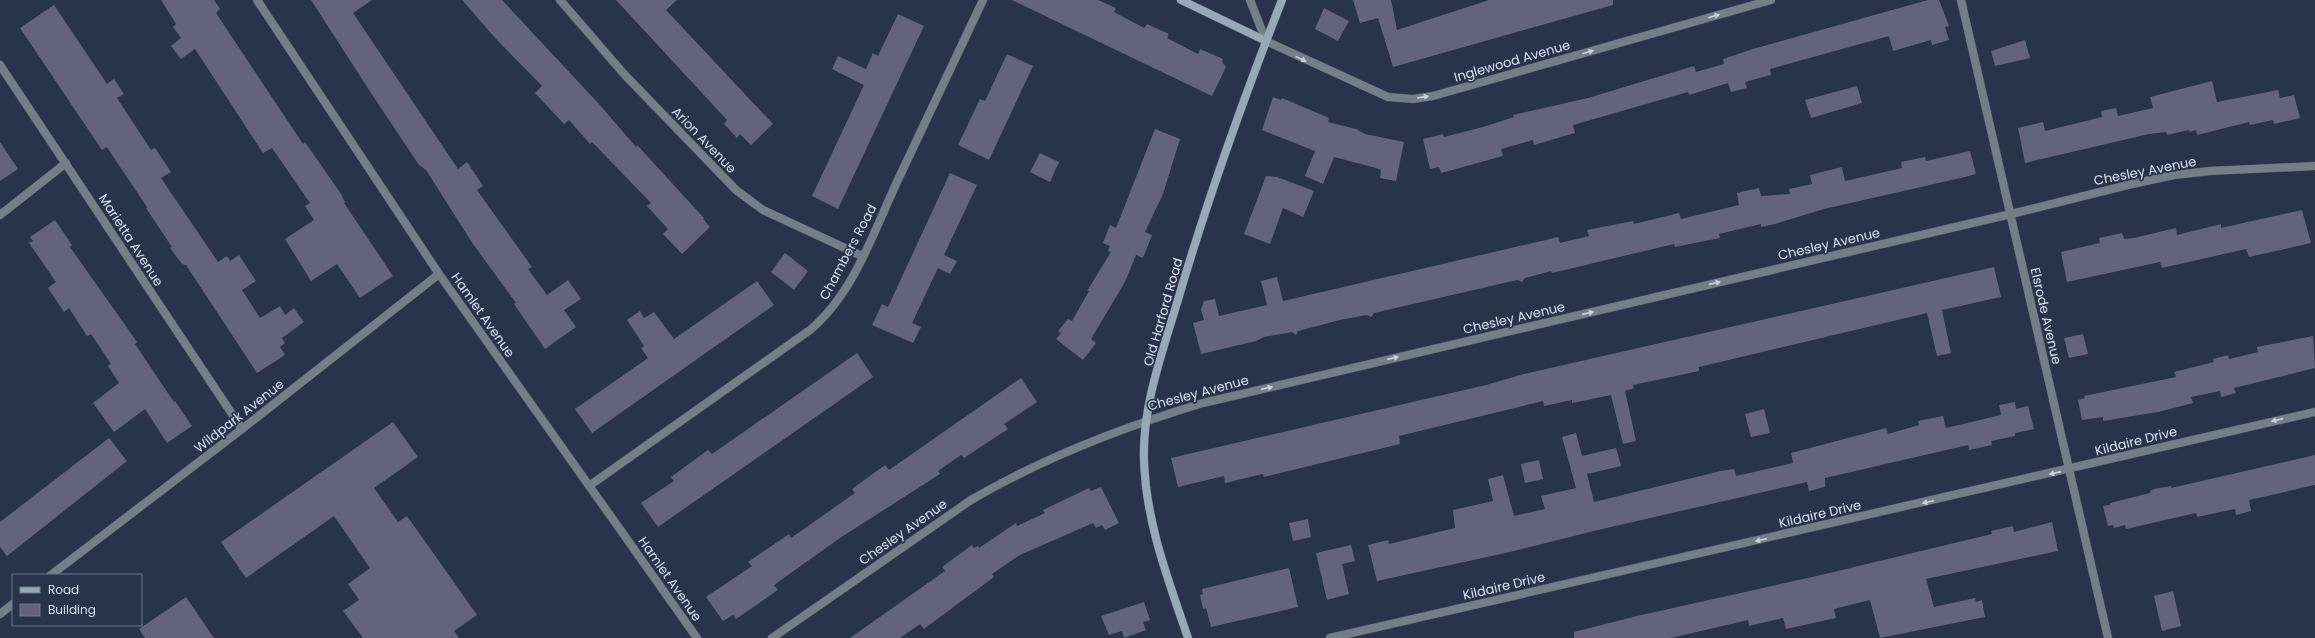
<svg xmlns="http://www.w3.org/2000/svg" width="2315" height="638" font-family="Poppins,sans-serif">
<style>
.building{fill:#62637e}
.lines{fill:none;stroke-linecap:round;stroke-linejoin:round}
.street-casing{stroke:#455065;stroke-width:9}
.secondary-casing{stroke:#455065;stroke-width:9}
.street{stroke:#747e88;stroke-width:8}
.secondary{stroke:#97a8b7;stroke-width:8}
.oneway{fill:#c9d1df}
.labels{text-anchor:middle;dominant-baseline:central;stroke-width:3.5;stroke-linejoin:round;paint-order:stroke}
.street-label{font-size:13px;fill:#d8e0ee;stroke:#29344b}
</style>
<rect width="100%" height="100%" fill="#29344b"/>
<path class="building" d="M 161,0 L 214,0 L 220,9 L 216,13 L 303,144 L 305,142 L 341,194 L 345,202 L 344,203 L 393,276 L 360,298 L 337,264 L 311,281 L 285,239 L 314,220 L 305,206 L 310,203 L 272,148 L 263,153 L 195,49 L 181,59 L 171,46 L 181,38 L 173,27 L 176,24 Z
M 311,0 L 372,0 L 353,13 L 458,169 L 467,162 L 483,186 L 477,190 L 532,267 L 528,269 L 547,295 L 568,280 L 581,299 L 564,310 L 576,327 L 545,349 L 514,304 L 516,303 L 473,244 L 426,170 L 419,165 L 371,93 Z
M 462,0 L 502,0 L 599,104 L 636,147 L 637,145 L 704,218 L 703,219 L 710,227 L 682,254 L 663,234 L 668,229 L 647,206 L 651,203 L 592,142 L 590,144 L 569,120 L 564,124 L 535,93 L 542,86 L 497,40 Z
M 616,0 L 677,0 L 666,10 L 773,124 L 751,145 L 740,134 L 737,138 L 724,124 L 727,120 Z
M 1012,0 L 1098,0 L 1116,8 L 1114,12 L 1144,28 L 1147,24 L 1169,34 L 1167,38 L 1198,54 L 1200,49 L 1223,59 L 1222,62 L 1226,67 L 1212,96 Z
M 1353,0 L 1391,0 L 1397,30 L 1489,0 L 1613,0 L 1613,5 L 1393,67 L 1378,18 L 1360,23 Z
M 1928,0 L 1939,0 L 1949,26 L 1945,27 L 1949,40 L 1932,45 L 1931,40 L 1893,51 L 1889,36 L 1770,69 L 1771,75 L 1745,82 L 1747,88 L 1731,92 L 1728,83 L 1689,95 L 1688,92 L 1573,125 L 1575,133 L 1534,145 L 1533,140 L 1501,149 L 1503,156 L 1441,173 L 1439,167 L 1430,169 L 1423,139 L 1443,134 L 1444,137 L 1483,127 L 1514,117 L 1513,115 L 1588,98 L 1694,66 L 1696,72 L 1724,64 L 1723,59 L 1753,49 Z
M 54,5 L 107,84 L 114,79 L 124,94 L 117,98 L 151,150 L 155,148 L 171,172 L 161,178 L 218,262 L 227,256 L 230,261 L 239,255 L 256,281 L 242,290 L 260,318 L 280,306 L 285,315 L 294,308 L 304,322 L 282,338 L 285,343 L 280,347 L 285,355 L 257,373 L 186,265 L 182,264 L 170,248 L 172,247 L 146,208 L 147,207 L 114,158 L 107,147 L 102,150 L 20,28 Z
M 1324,8 L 1349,21 L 1338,41 L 1315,29 Z
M 898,14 L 924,26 L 838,209 L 812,196 L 864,85 L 832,69 L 838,56 L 866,69 L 873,53 L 878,56 Z
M 2025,40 L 2030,58 L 1995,66 L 1991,51 Z
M 1007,54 L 1033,66 L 989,160 L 958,145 L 980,99 L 985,101 Z
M 2212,81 L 2217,102 L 2278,90 L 2280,98 L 2294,95 L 2300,118 L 2274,124 L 2273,120 L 2250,125 L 2249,122 L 2197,135 L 2196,130 L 2190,132 L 2189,130 L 2167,135 L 2166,132 L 2149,134 L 2025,163 L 2018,128 L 2043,122 L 2045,131 L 2102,117 L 2101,111 L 2116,108 L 2118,116 L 2153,108 L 2150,97 Z
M 1857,86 L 1862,103 L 1811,118 L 1805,100 Z
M 1273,97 L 1281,100 L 1282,98 L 1329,118 L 1328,122 L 1356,129 L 1365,134 L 1404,142 L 1396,181 L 1380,178 L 1381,170 L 1376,168 L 1334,157 L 1323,184 L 1305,176 L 1315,151 L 1262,130 Z
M 1155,129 L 1180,139 L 1163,194 L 1145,232 L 1152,235 L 1143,258 L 1136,255 L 1125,282 L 1091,339 L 1096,343 L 1083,360 L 1056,339 L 1061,333 L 1058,331 L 1068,319 L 1072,321 L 1089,291 L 1087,291 L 1111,252 L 1108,251 L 1110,246 L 1103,243 L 1110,225 L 1116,228 Z
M 0,142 L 18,169 L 0,181 Z
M 1970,151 L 1976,174 L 1965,177 L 1824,209 L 1775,224 L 1761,227 L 1761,224 L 1719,234 L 1720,238 L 1675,247 L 1674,244 L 1552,273 L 1551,271 L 1525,278 L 1522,282 L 1517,280 L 1374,313 L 1371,317 L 1367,315 L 1340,320 L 1298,331 L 1296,335 L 1292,332 L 1264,337 L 1256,341 L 1201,354 L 1193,323 L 1204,320 L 1201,310 L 1204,301 L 1215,299 L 1219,316 L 1267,305 L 1261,281 L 1277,277 L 1283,301 L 1550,239 L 1558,237 L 1560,243 L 1589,236 L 1587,230 L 1633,221 L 1634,224 L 1679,213 L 1681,219 L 1739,205 L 1737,193 L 1759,188 L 1761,196 L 1790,194 L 1789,189 L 1812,184 L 1810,175 L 1842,167 L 1845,181 L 1902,168 L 1901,162 L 1925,157 L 1926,161 Z
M 1040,153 L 1059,162 L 1050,182 L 1030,172 Z
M 950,173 L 977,185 L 944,255 L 957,261 L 950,274 L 938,268 L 912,323 L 921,327 L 913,343 L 872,325 L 882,304 L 888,307 Z
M 1266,176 L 1277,177 L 1314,191 L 1303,217 L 1283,208 L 1270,244 L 1244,234 Z
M 2302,210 L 2311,243 L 2249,257 L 2246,249 L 2162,268 L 2160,262 L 2067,282 L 2061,252 L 2100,243 L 2099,238 L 2122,233 L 2124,239 L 2134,238 L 2176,228 L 2177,235 L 2221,224 L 2221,228 Z
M 55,220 L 72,245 L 70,247 L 137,342 L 135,344 L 174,402 L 175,401 L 192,426 L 167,443 L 145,409 L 114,432 L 93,403 L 119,383 L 108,366 L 111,364 L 91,334 L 87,336 L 69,308 L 64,312 L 48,288 L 56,282 L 29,243 L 33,241 L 30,237 Z
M 785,253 L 808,271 L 794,290 L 771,272 Z
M 1994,267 L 2001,297 L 1942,310 L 1951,353 L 1937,356 L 1927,313 L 1699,367 L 1699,371 L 1633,385 L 1634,388 L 1625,391 L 1636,441 L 1623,444 L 1611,395 L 1572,403 L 1572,400 L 1544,406 L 1543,401 L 1399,436 L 1400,444 L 1264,477 L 1263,474 L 1225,483 L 1224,476 L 1178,487 L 1171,458 L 1486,385 L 1524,374 Z
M 757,281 L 774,305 L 592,433 L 575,409 L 648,358 L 641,348 L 644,346 L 627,320 L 640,311 L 644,318 L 654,312 L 674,339 Z
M 2083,334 L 2088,354 L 2069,358 L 2064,338 Z
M 2313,336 L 2315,368 L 2234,388 L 2236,393 L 2221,397 L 2220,391 L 2191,397 L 2193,403 L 2158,412 L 2103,421 L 2103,417 L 2082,420 L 2078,400 L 2085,398 L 2084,396 L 2176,377 L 2174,372 L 2214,362 L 2213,359 L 2228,355 L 2229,359 L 2258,352 L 2257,347 Z
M 857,353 L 873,377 L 658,527 L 641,503 L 674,481 L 671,477 L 708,450 L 712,454 Z
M 1021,378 L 1037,402 L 1004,424 L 1008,429 L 964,458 L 961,455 L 938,471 L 940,474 L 840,538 L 774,585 L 778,590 L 736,619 L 733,615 L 723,621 L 706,597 L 752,566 L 748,562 L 789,534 L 791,538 L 855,493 L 852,489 L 885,465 L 889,470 Z
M 2015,402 L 2016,409 L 2028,406 L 2034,429 L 2015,433 L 2015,436 L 1991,441 L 1992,445 L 1969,450 L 1968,445 L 1825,478 L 1825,487 L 1809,491 L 1807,482 L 1598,530 L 1510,552 L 1377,581 L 1368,545 L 1388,540 L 1389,544 L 1455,528 L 1453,510 L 1493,501 L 1488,479 L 1503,475 L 1514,516 L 1545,509 L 1541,496 L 1576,488 L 1562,437 L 1576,433 L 1582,456 L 1616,448 L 1621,466 L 1587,474 L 1594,502 L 1721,471 L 1734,469 L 1736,476 L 1793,463 L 1791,453 L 1886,428 L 1888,434 L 1919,425 L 1918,421 L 1943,416 L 1946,428 L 2001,415 L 1999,405 Z
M 1764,409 L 1770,433 L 1751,437 L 1745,414 Z
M 393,422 L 418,457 L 374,488 L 398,522 L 407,516 L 477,615 L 454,631 L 459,638 L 363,638 L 343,611 L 359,600 L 348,584 L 370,568 L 334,516 L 246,578 L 221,542 Z
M 109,438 L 127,461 L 7,556 L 0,547 L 0,522 Z
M 2315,455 L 2315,485 L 2249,500 L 2251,511 L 2236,515 L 2235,509 L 2197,517 L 2196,513 L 2126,529 L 2125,525 L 2114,528 L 2113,525 L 2108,526 L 2103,506 L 2110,505 L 2110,503 L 2150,493 L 2150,491 L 2154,489 L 2171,486 L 2171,488 Z
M 1539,460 L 1543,479 L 1525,483 L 1521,464 Z
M 1101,487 L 1119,523 L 1105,530 L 1102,525 L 1096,528 L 1093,523 L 1020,555 L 992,574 L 994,577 L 924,629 L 920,624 L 900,638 L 850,638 L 945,571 L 942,567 L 972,545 L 974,548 L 978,546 L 979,548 L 1016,523 L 1017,526 L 1045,513 L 1043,510 L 1089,488 L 1091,491 Z
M 1308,519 L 1311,537 L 1293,541 L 1289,523 Z
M 2052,522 L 2058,551 L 1926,579 L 1934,607 L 1975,598 L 1976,602 L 1982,600 L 1985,617 L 1880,638 L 1870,600 L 1834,609 L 1836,618 L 1786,629 L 1783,618 L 1749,626 L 1748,620 L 1671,638 L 1574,638 L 1574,632 L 1637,616 L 1821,575 L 1992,534 L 1991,531 L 2013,526 L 2014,532 Z
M 1351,545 L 1355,561 L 1342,564 L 1349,594 L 1327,600 L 1316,553 Z
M 1289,568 L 1298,607 L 1211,627 L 1206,608 L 1203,609 L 1200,595 L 1203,594 L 1202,589 Z
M 2173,591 L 2181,626 L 2162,631 L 2154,596 Z
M 186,597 L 214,638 L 145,638 L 139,629 Z
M 1144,602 L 1150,620 L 1143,622 L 1146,630 L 1124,638 L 1122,631 L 1109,635 L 1101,616 Z"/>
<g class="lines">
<defs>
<path id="street" d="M 257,0 L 439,274 L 697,638
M 560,0 L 624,74 L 736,190 L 763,210 L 862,256
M 1250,0 L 1266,41 L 1388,97 L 1413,99 L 1433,96 L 1771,0
M 1961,0 L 2108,638
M 0,65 L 242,429
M 0,215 L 66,163
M 589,486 L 810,330 C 853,294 873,234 896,184 C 925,123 954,61 983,0
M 51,575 L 242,429 L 439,274
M 0,614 L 13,604
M 772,638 L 971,500 C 1043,458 1123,427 1203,403 L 2011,214 L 2132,184 L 2174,175 L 2210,171 L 2315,166
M 1330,638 L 2315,412"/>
<path id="secondary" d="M 1181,0 L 1266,41
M 1188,638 C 1168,579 1146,523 1144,460 C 1142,408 1162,353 1177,303 C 1207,200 1243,100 1282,0"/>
</defs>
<use href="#street" class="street-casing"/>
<use href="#secondary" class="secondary-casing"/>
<use href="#street" class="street"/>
<use href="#secondary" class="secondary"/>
</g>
<defs><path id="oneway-solid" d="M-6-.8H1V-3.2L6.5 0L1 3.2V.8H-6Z"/></defs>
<g class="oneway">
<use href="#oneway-solid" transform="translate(1714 16) rotate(-16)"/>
<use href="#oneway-solid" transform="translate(1588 52) rotate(-16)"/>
<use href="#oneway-solid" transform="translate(1301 59) rotate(26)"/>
<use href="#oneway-solid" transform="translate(1423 97) rotate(-9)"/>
<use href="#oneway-solid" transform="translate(1715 283) rotate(-13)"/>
<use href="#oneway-solid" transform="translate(1588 313) rotate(-13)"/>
<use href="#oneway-solid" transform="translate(1393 358) rotate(-13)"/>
<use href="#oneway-solid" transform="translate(1267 388) rotate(-13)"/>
<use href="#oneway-solid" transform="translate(2277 420) rotate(167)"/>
<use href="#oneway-solid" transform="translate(2055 473) rotate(167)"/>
<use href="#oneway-solid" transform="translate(1928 502) rotate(167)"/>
<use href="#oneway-solid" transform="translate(1761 540) rotate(167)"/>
</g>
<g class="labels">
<g class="street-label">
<text transform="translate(1512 61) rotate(-16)">Inglewood Avenue</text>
<text transform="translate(704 140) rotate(46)">Arion Avenue</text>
<text transform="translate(2145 171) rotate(-11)">Chesley Avenue</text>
<text transform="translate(131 240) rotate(57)">Marietta Avenue</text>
<text transform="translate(1829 244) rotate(-13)">Chesley Avenue</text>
<text transform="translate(848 252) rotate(-62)">Chambers Road</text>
<text transform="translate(1163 312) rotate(-74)">Old Harford Road</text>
<text transform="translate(483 315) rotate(55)">Hamlet Avenue</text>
<text transform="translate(2046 316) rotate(77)">Elsrode Avenue</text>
<text transform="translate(1514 318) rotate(-13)">Chesley Avenue</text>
<text transform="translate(1198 393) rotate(-15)">Chesley Avenue</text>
<text transform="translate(239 416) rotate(-38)">Wildpark Avenue</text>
<text transform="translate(2136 441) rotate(-14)">Kildaire Drive</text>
<text transform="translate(1820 514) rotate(-13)">Kildaire Drive</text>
<text transform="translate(903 532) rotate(-35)">Chesley Avenue</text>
<text transform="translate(670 579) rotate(55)">Hamlet Avenue</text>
<text transform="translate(1504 586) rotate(-13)">Kildaire Drive</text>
</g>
</g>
<rect x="12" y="574" width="130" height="52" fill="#29344b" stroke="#6f798c"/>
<rect x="20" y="587" width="20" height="6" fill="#97a8b7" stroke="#6f798c"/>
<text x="48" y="594" font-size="12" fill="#d8e0ee">Road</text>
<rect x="20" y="604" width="20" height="12" fill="#62637e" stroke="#6f798c"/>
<text x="48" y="614" font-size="12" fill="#d8e0ee">Building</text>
</svg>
